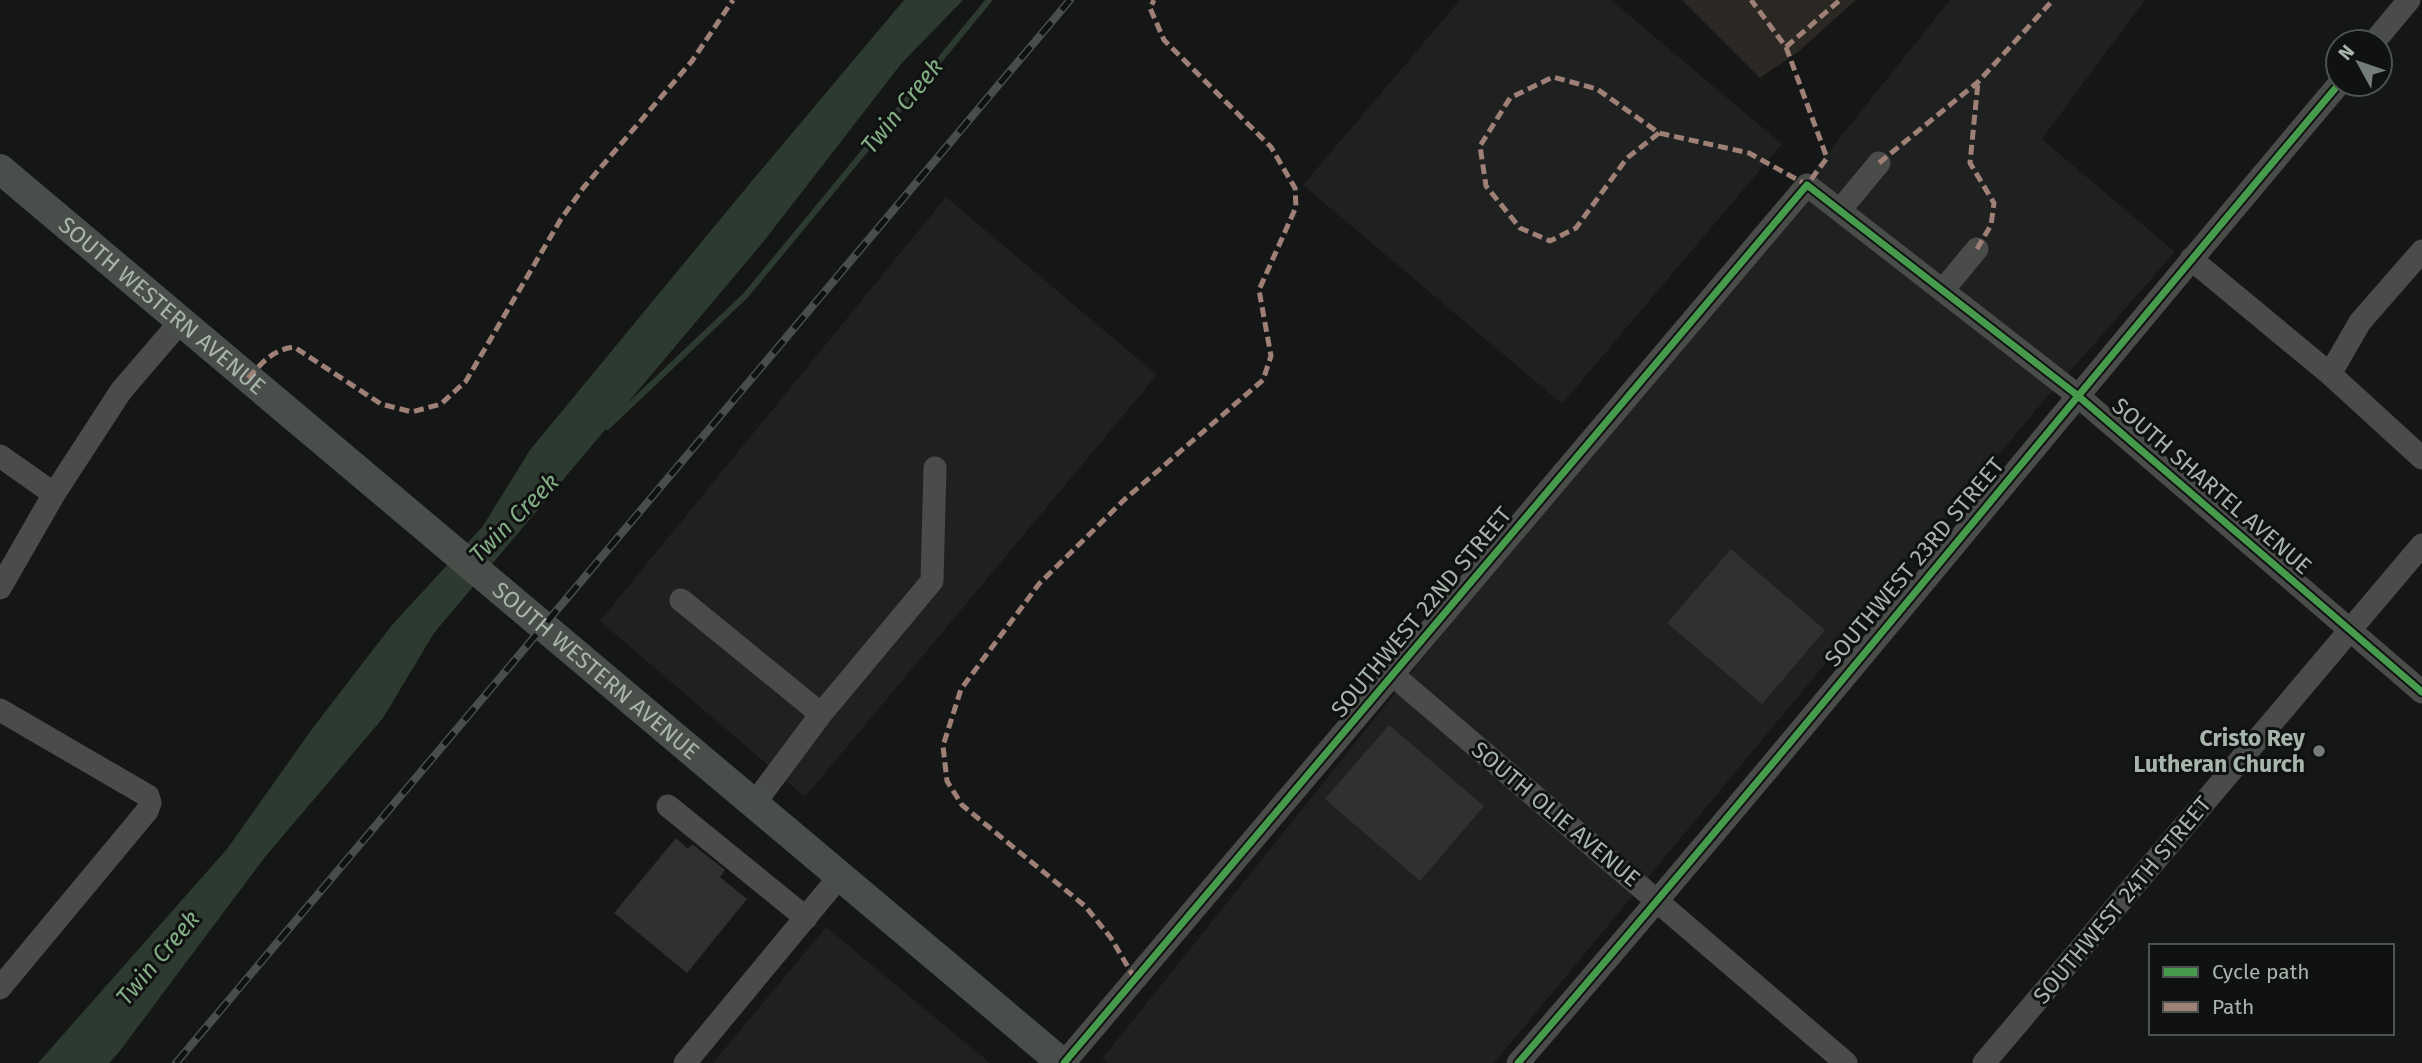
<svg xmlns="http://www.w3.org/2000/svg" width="2422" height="1063" font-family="'Fira Sans',sans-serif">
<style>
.built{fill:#1f2120}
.green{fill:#2b2823}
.water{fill:#2d3a2f}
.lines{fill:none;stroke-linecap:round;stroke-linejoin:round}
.stream{stroke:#2d3a2f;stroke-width:6}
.building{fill:#2e3130}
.minor{stroke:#4a4c4a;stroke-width:23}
.major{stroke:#4a4e4b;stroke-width:30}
.rail-casing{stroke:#4a4e4b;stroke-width:8}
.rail{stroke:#101111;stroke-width:5;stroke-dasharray:16;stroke-linecap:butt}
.quiet{stroke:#9e8076;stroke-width:5;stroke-dasharray:10 5;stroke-linecap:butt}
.cycleway-casing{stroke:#101111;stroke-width:11}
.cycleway{stroke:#469c4c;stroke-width:7}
.poi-dot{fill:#757d78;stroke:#101111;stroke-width:2.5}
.labels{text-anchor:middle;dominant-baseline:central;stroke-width:6;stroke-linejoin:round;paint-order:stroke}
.street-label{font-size:23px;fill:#a8b5ac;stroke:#101111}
.poi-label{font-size:23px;font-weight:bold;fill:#a8b5ac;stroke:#101111;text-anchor:end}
.water-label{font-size:24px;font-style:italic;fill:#82ad85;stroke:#101111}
</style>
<rect width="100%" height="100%" fill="#151616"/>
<path class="built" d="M 1460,0 L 1611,0 L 1782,144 L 1562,404 L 1303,185 Z
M 1950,0 L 2145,0 L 2042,139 L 2175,252 L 2035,411 L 1494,1063 L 1107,1063 L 1102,1059 Z
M 946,197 L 1157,375 L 805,797 L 600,621 Z
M 826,927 L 990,1063 L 713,1063 Z"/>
<path class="green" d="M 1682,0 L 1856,0 L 1798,52 L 1760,78 Z"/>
<path class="water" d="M 904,0 L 963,0 L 901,64 L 764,241 L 434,633 L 383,718 L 265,857 L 119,1052 L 109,1063 L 38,1063 L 227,849 L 312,729 L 392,625 L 483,526 L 530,450 L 746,188 Z"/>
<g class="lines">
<path class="stream" d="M 607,427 L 746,295 L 989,0"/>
</g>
<path class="building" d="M 1731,549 L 1825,630 L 1762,704 L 1667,623 Z
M 1389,725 L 1484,806 L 1420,881 L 1325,799 Z
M 676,838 L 688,849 L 692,844 L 725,870 L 720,877 L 747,899 L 687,973 L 614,913 Z"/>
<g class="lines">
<path class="minor" d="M 2374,42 L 2409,0
M 1840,210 L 1879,163
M 2191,259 L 2330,374 L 2422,458
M 1943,290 L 1977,249
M 2330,374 L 2360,322 L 2422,251
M 0,456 L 54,494
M 0,588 L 54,494 L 121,391 L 181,321
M 681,600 L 821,714 L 754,804
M 1393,675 L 1846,1063
M 0,710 L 148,796 L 150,803 L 147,811 L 0,988
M 821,714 L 932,581 L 935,468
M 668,806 L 806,918
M 685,1063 L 840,876
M 1064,1063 L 1807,185 L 2077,395 L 2422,692
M 1518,1063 C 1797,741 2064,409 2339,84
M 1984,1063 L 2422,545"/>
<path class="major" id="s1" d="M 0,169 L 1062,1063"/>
<defs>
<path id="rail" d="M 176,1063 L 1070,0"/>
</defs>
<use href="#rail" class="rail-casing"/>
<use href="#rail" class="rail"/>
<path class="quiet" d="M 1786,47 L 1840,0
M 1659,133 L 1627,158 L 1576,228 L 1550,241 L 1520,228 L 1486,186 L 1480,146 L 1510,98 L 1553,77 L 1597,89 L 1659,133 L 1749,153 L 1807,185 L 1827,158 L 1786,47 L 1751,0
M 1879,163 L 1978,82 L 2053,0
M 1977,249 L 1991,225 L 1994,203 L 1970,163 L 1978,82
M 248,378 C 263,362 272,350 294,347 L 381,404 L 412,412 L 441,404 L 466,381 L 561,219 L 584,187 L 692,61 L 733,0
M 1135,979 L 1111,938 L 1085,906 L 962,805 L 947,781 L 943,746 L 961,689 L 1039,584 L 1124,500 L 1263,380 L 1271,356 L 1259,290 L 1296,207 L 1295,188 L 1271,147 L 1164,40 L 1150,8 L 1154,0"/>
<defs>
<path id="cycleway" d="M 1064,1063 L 1807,185 L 2077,395 L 2422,692
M 1518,1063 C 1797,741 2064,409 2339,84"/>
</defs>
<use href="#cycleway" class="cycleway-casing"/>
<use href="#cycleway" class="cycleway"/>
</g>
<circle class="poi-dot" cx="2319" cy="751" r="7"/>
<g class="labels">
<g class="street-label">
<text stroke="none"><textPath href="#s1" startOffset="212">SOUTH WESTERN AVENUE</textPath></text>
<text transform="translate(2212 486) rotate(41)">SOUTH SHARTEL AVENUE</text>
<text transform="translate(1914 562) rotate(-50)">SOUTHWEST 23RD STREET</text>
<text transform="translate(1421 612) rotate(-50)">SOUTHWEST 22ND STREET</text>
<text stroke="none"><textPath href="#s1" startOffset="779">SOUTH WESTERN AVENUE</textPath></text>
<text transform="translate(1556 814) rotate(40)">SOUTH OLIE AVENUE</text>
<text transform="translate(2122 900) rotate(-50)">SOUTHWEST 24TH STREET</text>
</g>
<g class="poi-label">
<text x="2305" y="738">Cristo Rey<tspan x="2305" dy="26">Lutheran Church</tspan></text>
</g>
<g class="water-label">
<text transform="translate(902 106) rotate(-51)">Twin Creek</text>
<text transform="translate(514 518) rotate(-45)">Twin Creek</text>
<text transform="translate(158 958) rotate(-50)">Twin Creek</text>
</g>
</g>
<rect x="2149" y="944" width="245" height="91" fill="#101111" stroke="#4d534f" stroke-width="2"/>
<rect x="2163" y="967" width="35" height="10" fill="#469c4c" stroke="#4d534f" stroke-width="2"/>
<text x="2212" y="979" font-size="21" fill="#a8b5ac">Cycle path</text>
<rect x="2163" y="1002" width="35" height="10" fill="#9e8076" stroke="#4d534f" stroke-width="2"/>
<text x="2212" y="1014" font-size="21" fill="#a8b5ac">Path</text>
<g transform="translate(2359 63) rotate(310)"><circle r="33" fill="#101111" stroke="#4d534f" stroke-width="2"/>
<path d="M0-5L12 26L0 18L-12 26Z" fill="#757d78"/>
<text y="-10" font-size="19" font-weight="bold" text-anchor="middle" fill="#a8b5ac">N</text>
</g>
</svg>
